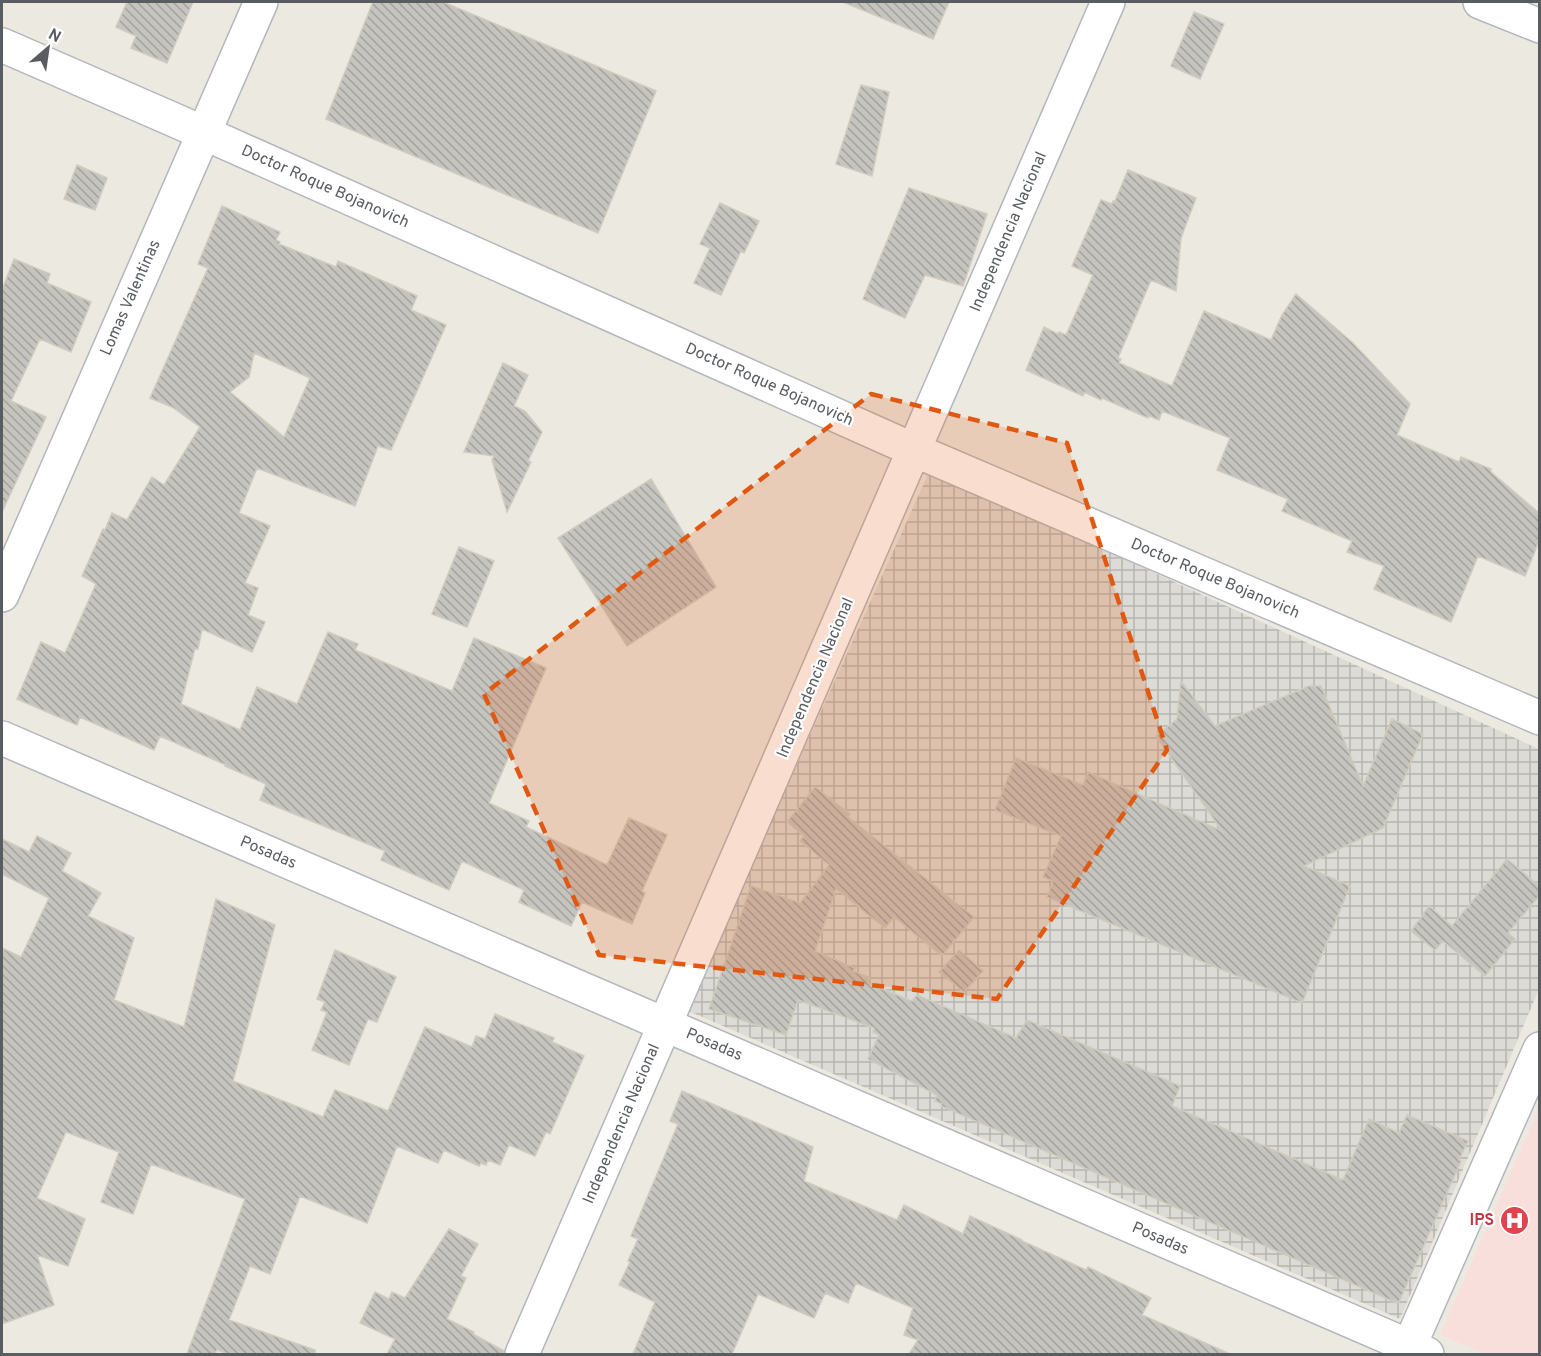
<svg xmlns="http://www.w3.org/2000/svg" width="1541" height="1356" font-family="Overpass,sans-serif">
<style>
.industrial{fill:url(#industrial-grid)}
.medical{fill:#f9dfdc}
.building{fill:url(#building-back-hatch);stroke:#d0cbbf;stroke-width:1.5;fill-rule:evenodd}
.lines{fill:none;stroke-linecap:round;stroke-linejoin:round}
.minor-casing{stroke:#b3b7bb;stroke-width:36}
.minor{stroke:#fff;stroke-width:33}
.marked{fill:#e15910;fill-opacity:0.2;stroke:#e15910;stroke-width:4.5;stroke-dasharray:12 8;stroke-linejoin:round}
.labels{text-anchor:middle;dominant-baseline:central;stroke-width:4.5;stroke-linejoin:round;paint-order:stroke}
.street-label{font-size:16px;fill:#595d61;stroke:#fff}
.health-label{font-size:16px;font-weight:bold;fill:#be3a42;stroke:#fff;text-anchor:end}
</style>
<defs>
<pattern id="industrial-grid" width="8" height="8" patternUnits="userSpaceOnUse" patternTransform="scale(1.5)"><rect width="8" height="8" fill="#dddbd5"/><path d="M0 4h8M4 0v8" fill="none" stroke="#b6b5b0"/></pattern>
<pattern id="building-back-hatch" width="6" height="6" patternUnits="userSpaceOnUse" patternTransform="scale(1.5)"><rect width="6" height="6" fill="#c6c4be"/><path d="M-1 5l2 2M0 0l6 6M5-1l2 2" fill="none" stroke="#a4a29e"/></pattern>
</defs>
<rect width="100%" height="100%" fill="#ece9e1"/>
<path class="industrial" d="M 930,470 L 1539,749 L 1539,989 L 1400,1319 L 686,1010 Z"/>
<path class="medical" d="M 1539,1108 L 1539,1354 L 1487,1354 L 1440,1335 Z"/>
<path class="building" d="M 127,2 L 193,2 L 167,63 L 131,48 L 136,36 L 116,27 Z
M 373,2 L 443,2 L 656,91 L 598,233 L 326,119 Z
M 843,2 L 949,2 L 933,39 Z
M 1194,12 L 1224,24 L 1200,79 L 1171,66 Z
M 861,85 L 889,92 L 872,176 L 836,164 Z
M 77,165 L 107,178 L 95,210 L 64,199 Z
M 1128,170 L 1196,198 L 1181,238 L 1176,291 L 1151,280 L 1118,358 L 1121,359 L 1119,363 L 1172,386 L 1204,311 L 1271,340 L 1282,315 L 1296,294 L 1353,343 L 1410,404 L 1397,435 L 1459,462 L 1461,457 L 1491,469 L 1491,472 L 1539,513 L 1539,541 L 1525,576 L 1478,556 L 1451,622 L 1374,589 L 1384,566 L 1347,552 L 1352,541 L 1282,511 L 1288,499 L 1217,470 L 1230,438 L 1162,411 L 1159,420 L 1149,416 L 1148,418 L 1102,398 L 1101,400 L 1084,392 L 1083,396 L 1026,370 L 1044,327 L 1058,334 L 1059,332 L 1066,335 L 1093,275 L 1072,266 L 1101,200 L 1112,204 L 1113,201 L 1115,201 Z
M 909,188 L 987,214 L 963,286 L 925,275 L 905,318 L 863,299 Z
M 720,203 L 759,221 L 744,253 L 741,251 L 721,295 L 694,283 L 710,248 L 700,244 Z
M 222,206 L 280,232 L 276,240 L 280,242 L 279,244 L 336,267 L 338,261 L 417,296 L 411,310 L 446,325 L 391,450 L 378,446 L 355,506 L 257,468 L 239,513 L 270,526 L 245,583 L 258,588 L 248,615 L 265,622 L 252,652 L 202,629 L 198,649 L 195,648 L 181,704 L 240,730 L 257,687 L 297,704 L 328,632 L 358,644 L 355,650 L 452,691 L 474,638 L 546,668 L 489,803 L 529,821 L 526,827 L 607,865 L 629,818 L 667,835 L 642,891 L 645,893 L 632,924 L 582,902 L 571,926 L 519,902 L 524,890 L 462,861 L 449,890 L 381,860 L 385,851 L 260,800 L 266,784 L 225,766 L 226,765 L 160,736 L 154,750 L 80,717 L 77,725 L 17,699 L 41,642 L 65,653 L 96,584 L 82,576 L 103,529 L 105,530 L 112,513 L 127,520 L 152,477 L 164,485 L 200,427 L 172,407 L 150,398 L 208,268 L 198,264 ZM 254,353 L 310,378 L 284,437 L 230,392 L 249,377 Z
M 14,259 L 50,274 L 47,283 L 91,302 L 71,352 L 40,339 L 11,401 L 46,417 L 2,512 L 2,290 Z
M 503,363 L 528,375 L 514,406 L 525,411 L 542,432 L 528,461 L 531,462 L 507,512 L 492,460 L 494,456 L 464,452 Z
M 651,479 L 716,587 L 627,646 L 558,538 Z
M 459,547 L 494,561 L 467,627 L 432,614 Z
M 1181,681 L 1215,726 L 1309,686 L 1321,686 L 1363,786 L 1392,719 L 1423,734 L 1383,828 L 1304,866 L 1350,886 L 1302,1003 L 1047,897 L 1053,881 L 1043,877 L 1061,836 L 995,810 L 1016,758 L 1083,785 L 1088,772 L 1222,831 L 1156,736 L 1177,719 Z
M 815,787 L 850,814 L 848,817 L 974,917 L 942,956 L 894,917 L 885,928 L 836,889 L 815,951 L 855,968 L 853,971 L 870,978 L 868,983 L 912,1001 L 917,995 L 1016,1038 L 1027,1020 L 1180,1086 L 1172,1106 L 1343,1180 L 1369,1119 L 1399,1133 L 1407,1115 L 1468,1141 L 1459,1160 L 1461,1161 L 1399,1302 L 1397,1303 L 941,1106 L 942,1104 L 935,1101 L 937,1095 L 868,1059 L 879,1035 L 873,1032 L 874,1028 L 798,1000 L 786,1035 L 709,1009 L 751,886 L 800,903 L 829,865 L 800,841 L 804,836 L 787,822 Z
M 37,836 L 71,853 L 62,871 L 101,893 L 88,916 L 134,938 L 114,1000 L 184,1027 L 216,899 L 275,925 L 233,1081 L 323,1117 L 335,1090 L 388,1111 L 425,1027 L 472,1047 L 476,1036 L 485,1039 L 495,1014 L 554,1038 L 552,1042 L 584,1056 L 550,1134 L 546,1132 L 535,1156 L 509,1145 L 500,1165 L 488,1160 L 486,1165 L 481,1163 L 479,1166 L 444,1150 L 438,1163 L 397,1146 L 367,1223 L 300,1196 L 270,1274 L 250,1266 L 229,1320 L 315,1350 L 315,1354 L 228,1354 L 217,1350 L 215,1354 L 187,1354 L 245,1199 L 151,1164 L 133,1214 L 101,1202 L 119,1152 L 66,1132 L 37,1198 L 85,1219 L 68,1266 L 37,1255 L 54,1305 L 2,1324 L 2,948 L 21,957 L 49,898 L 2,874 L 2,839 L 29,852 Z
M 1507,859 L 1539,886 L 1539,896 L 1508,933 L 1515,939 L 1485,976 L 1443,941 L 1435,950 L 1411,931 L 1429,906 L 1452,926 Z
M 335,950 L 396,977 L 377,1022 L 368,1019 L 349,1065 L 312,1050 L 327,1012 L 321,1010 L 325,1002 L 317,999 Z
M 959,950 L 983,971 L 964,992 L 939,972 Z
M 682,1091 L 813,1147 L 804,1181 L 897,1220 L 904,1205 L 963,1234 L 970,1216 L 1022,1240 L 1022,1241 L 1086,1270 L 1088,1267 L 1151,1298 L 1142,1315 L 1230,1354 L 909,1354 L 918,1340 L 904,1335 L 913,1308 L 856,1283 L 848,1303 L 825,1293 L 814,1318 L 758,1294 L 732,1354 L 633,1354 L 655,1302 L 619,1285 L 630,1262 L 628,1261 L 638,1239 L 631,1236 L 678,1124 L 670,1121 Z
M 449,1229 L 478,1244 L 461,1276 L 466,1278 L 447,1319 L 474,1332 L 473,1334 L 504,1351 L 504,1354 L 387,1354 L 395,1339 L 360,1323 L 375,1292 L 389,1299 L 392,1292 L 405,1298 Z"/>
<g class="lines">
<defs>
<path id="minor" d="M 1480,2 L 1540,26
M 2,45 L 204,133 L 914,450 L 1540,718
M 2,595 L 261,2
M 2,738 L 1427,1354
M 1409,1347 L 1540,1049
M 522,1354 L 1108,2"/>
</defs>
<use href="#minor" class="minor-casing"/>
<use href="#minor" class="minor"/>
</g>
<path class="marked" d="M 871,394 L 1067,443 L 1167,750 L 997,999 L 599,955 L 484,694 Z"/>
<defs>
<symbol id="hospital-disc" viewBox="-11 -11 22 22"><circle r="9.5" fill="#e0444e" stroke="#fff"/><path d="M-5-5h3v3.5h4V-5h3V5h-3V1.5h-4V5h-3Z" fill="#fff"/></symbol>
</defs>
<g fill-rule="evenodd">
<use href="#hospital-disc" x="1498" y="1204" width="33" height="33"/>
</g>
<g class="labels">
<g class="street-label">
<text transform="translate(325 187) rotate(24)">Doctor Roque Bojanovich</text>
<text transform="translate(1009 232) rotate(-67)">Independencia Nacional</text>
<text transform="translate(131 298) rotate(-66)">Lomas Valentinas</text>
<text transform="translate(769 385) rotate(24)">Doctor Roque Bojanovich</text>
<text transform="translate(1215 579) rotate(23)">Doctor Roque Bojanovich</text>
<text transform="translate(816 678) rotate(-67)">Independencia Nacional</text>
<text transform="translate(268 853) rotate(23)">Posadas</text>
<text transform="translate(714 1045) rotate(23)">Posadas</text>
<text transform="translate(622 1124) rotate(-67)">Independencia Nacional</text>
<text transform="translate(1160 1239) rotate(23)">Posadas</text>
</g>
<g class="health-label">
<text x="1494" y="1221">IPS</text>
</g>
</g>
<rect width="1541" height="1356" fill="none" stroke="#595d61" stroke-width="6"/>
<g transform="translate(48 48) rotate(29)" stroke="#ffffff" stroke-width="4.5" paint-order="stroke">
<path d="M0-4.5L10 22L0 15L-10 22Z" fill="#595d61"/>
<text y="-9" font-size="16" font-weight="bold" text-anchor="middle" fill="#595d61">N</text>
</g>
</svg>
